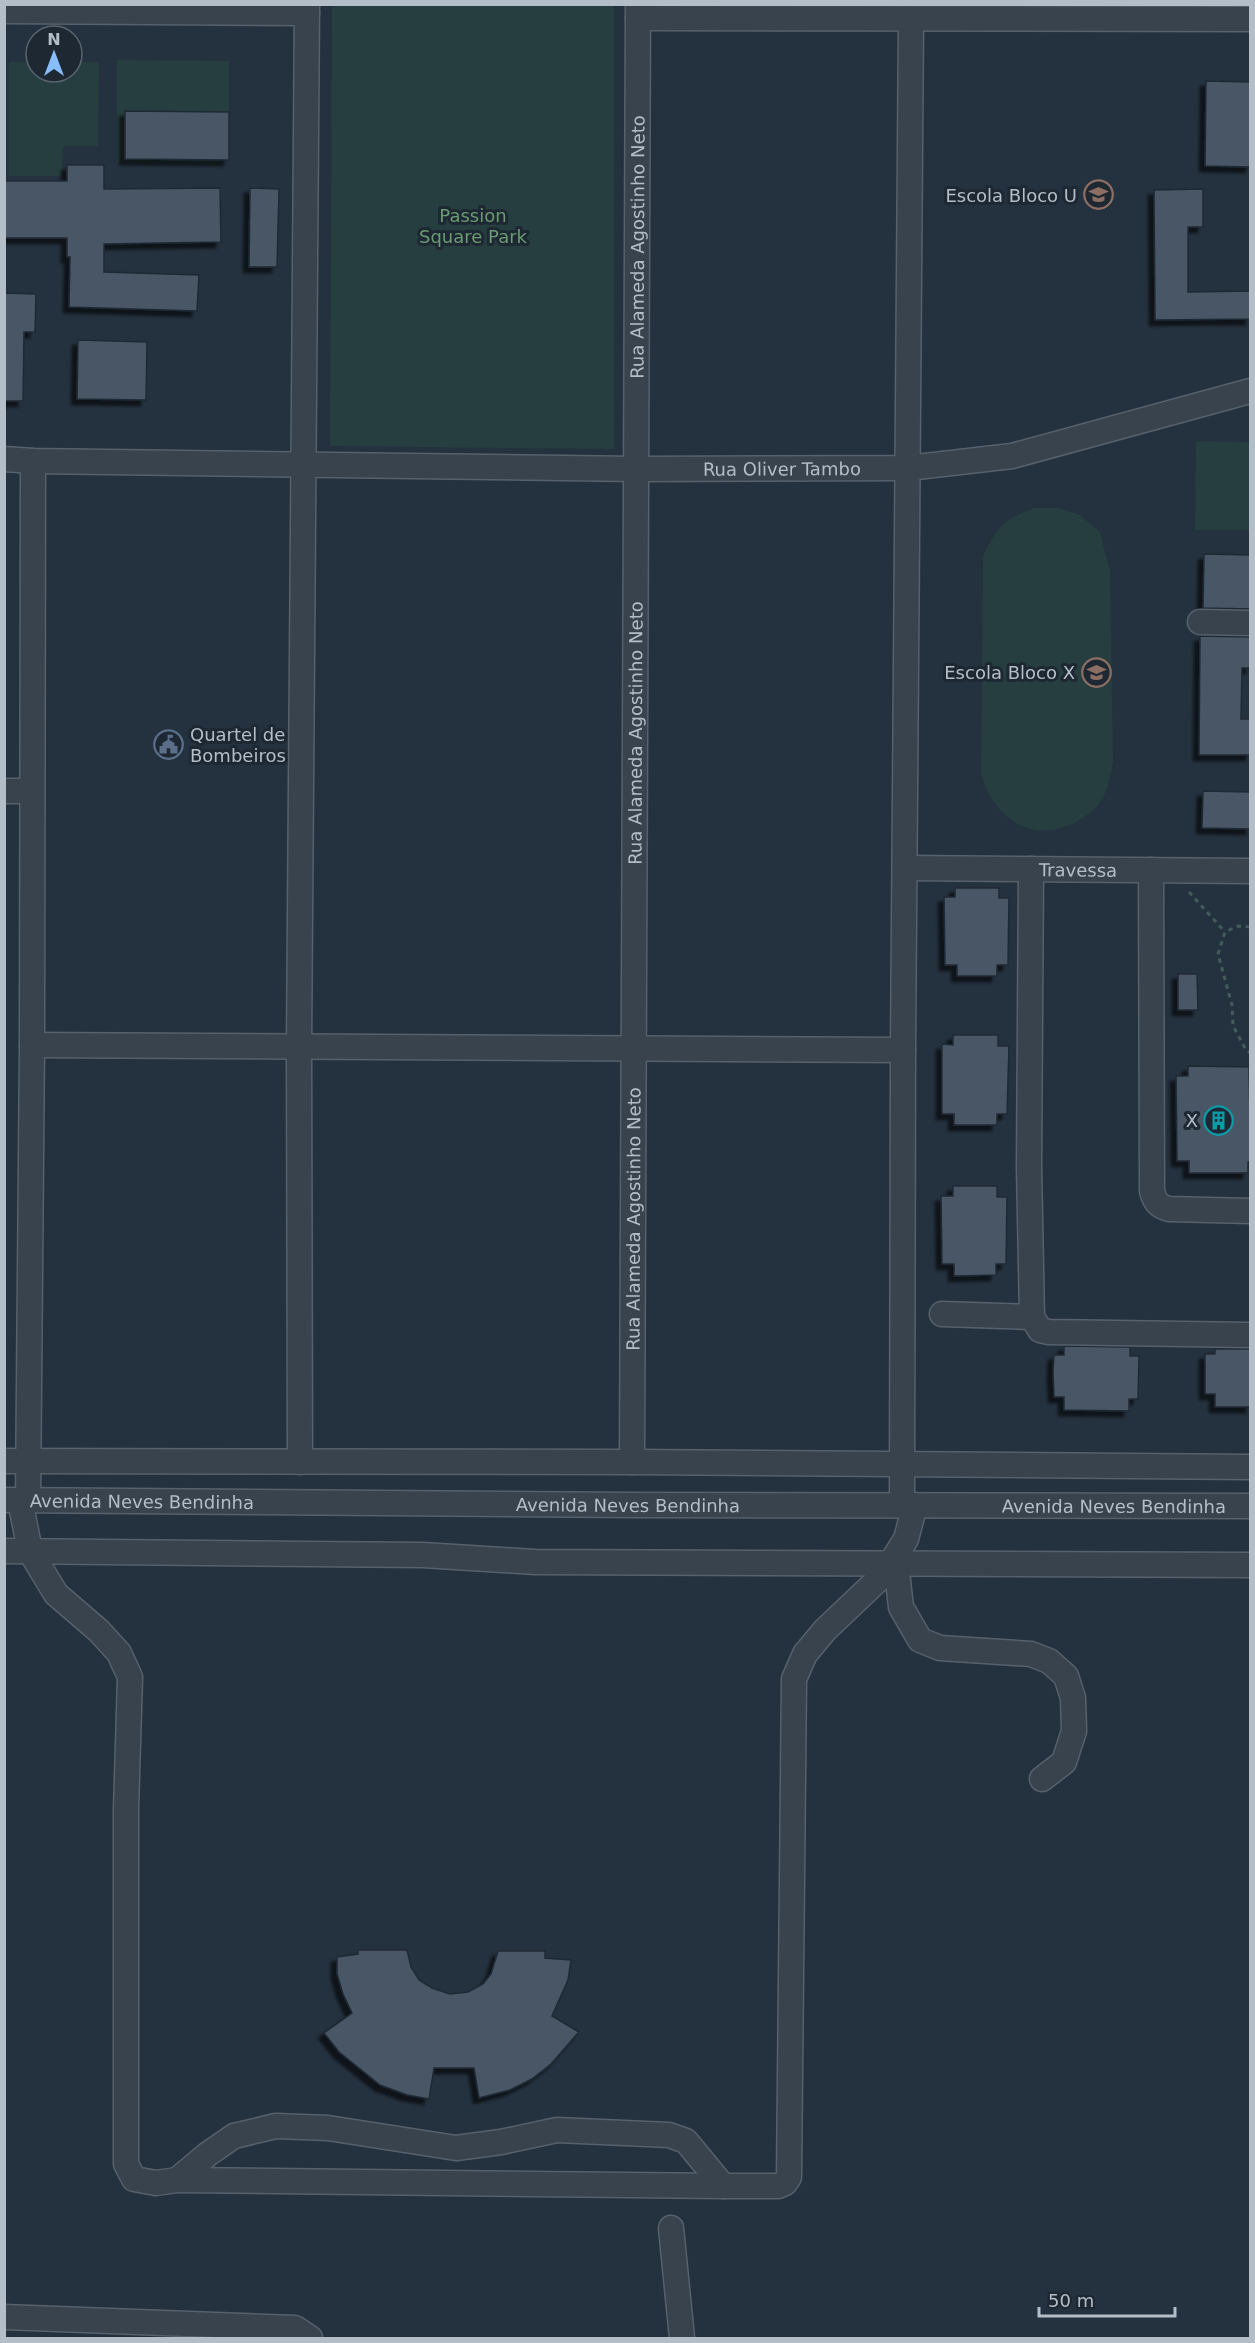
<svg xmlns="http://www.w3.org/2000/svg" width="1255" height="2343" font-family="'DejaVu Sans',sans-serif">
<style>
.green{fill:#263e3f}
.building{fill:#485665;stroke:#1f2a35;stroke-width:1.5;filter:url(#shadow)}
.lines{fill:none;stroke-linecap:round;stroke-linejoin:round}
.minor-casing{stroke:#56616c;stroke-width:27}
.path{stroke:#445b5c;stroke-width:3;stroke-dasharray:4.5 4.5;stroke-linecap:butt}
.minor{stroke:#38434e;stroke-width:24}
.labels{text-anchor:middle;dominant-baseline:central;stroke-width:6;stroke-linejoin:round;paint-order:stroke}
.poi-label{font-size:18px;fill:#b4bec9;stroke:#1d2833;text-anchor:end}
.park-label{font-size:18px;fill:#6a9b72;stroke:#1d2833}
.street-label{font-size:18px;fill:#b4bec9;stroke:#1d2833}
</style>
<defs>
<filter id="shadow"><feDropShadow dx="-5.5" dy="5.5" stdDeviation="1.5" flood-color="#0009"/></filter>
</defs>
<rect width="100%" height="100%" fill="#24313e"/>
<path class="green" d="M 332,5 L 614,5 L 614,449 L 330,446 Z
M 117,60 L 229,61 L 229,160 L 220,160 L 220,164 L 117,163 Z
M 9,62 L 36,62 L 36,72 L 72,72 L 72,62 L 99,62 L 98,146 L 63,146 L 62,176 L 9,176 Z
M 1196,441 L 1250,442 L 1250,530 L 1195,530 Z
M 1034,508 L 1059,508 L 1080,515 L 1100,532 L 1110,572 L 1113,762 C 1110,777 1108,792 1098,805 C 1092,812 1084,818 1076,822 C 1032,846 992,817 981,773 L 983,556 C 998,526 1003,520 1034,508 Z"/>
<path class="building" d="M 1206,81 L 1251,82 L 1251,167 L 1205,166 Z
M 125,111 L 229,112 L 229,160 L 125,159 Z
M 67,165 L 104,165 L 104,189 L 220,188 L 221,242 L 104,244 L 104,272 L 199,275 L 197,311 L 69,307 L 70,257 L 67,257 L 67,238 L 4,238 L 4,181 L 67,181 Z
M 250,188 L 279,189 L 277,267 L 249,267 Z
M 1203,189 L 1203,227 L 1188,227 L 1188,292 L 1251,291 L 1251,319 L 1155,320 L 1154,190 Z
M 4,293 L 36,294 L 35,332 L 24,332 L 23,401 L 4,401 Z
M 78,340 L 147,342 L 146,400 L 77,399 Z
M 1204,554 L 1251,555 L 1251,609 L 1203,608 Z
M 1200,636 L 1251,637 L 1251,668 L 1242,668 L 1241,719 L 1251,719 L 1251,755 L 1199,755 Z
M 1203,791 L 1251,792 L 1251,829 L 1202,828 Z
M 955,888 L 999,888 L 999,898 L 1009,898 L 1008,965 L 997,965 L 997,976 L 957,976 L 957,965 L 945,965 L 944,897 L 955,897 Z
M 1178,974 L 1197,974 L 1198,1010 L 1178,1010 Z
M 953,1035 L 998,1035 L 998,1046 L 1009,1046 L 1007,1114 L 997,1114 L 997,1125 L 954,1125 L 954,1114 L 942,1114 L 942,1044 L 953,1045 Z
M 1188,1066 L 1249,1067 L 1251,1162 L 1248,1162 L 1248,1173 L 1189,1173 L 1189,1161 L 1177,1161 L 1176,1076 L 1188,1076 Z
M 953,1186 L 997,1186 L 997,1197 L 1007,1197 L 1006,1264 L 996,1264 L 996,1275 L 954,1276 L 954,1264 L 942,1264 L 941,1196 L 953,1196 Z
M 1064,1346 L 1130,1347 L 1130,1356 L 1139,1356 L 1138,1399 L 1129,1399 L 1129,1411 L 1064,1410 L 1064,1397 L 1054,1397 L 1053,1372 L 1054,1355 L 1064,1355 Z
M 1215,1349 L 1251,1349 L 1251,1407 L 1215,1407 L 1215,1394 L 1205,1394 L 1205,1354 L 1215,1354 Z
M 358,1950 L 407,1950 L 411,1967 L 419,1980 L 432,1988 L 450,1994 L 468,1992 L 483,1984 L 491,1974 L 498,1951 L 545,1951 L 545,1958 L 571,1960 L 568,1980 L 552,2016 L 579,2032 L 551,2064 L 532,2079 L 510,2090 L 479,2098 L 474,2068 L 434,2068 L 429,2099 L 407,2095 L 380,2085 L 339,2052 L 324,2033 L 352,2013 L 343,1994 L 337,1974 L 337,1957 L 358,1954 Z"/>
<g class="lines">
<defs>
<g id="minor">
<path d="M 4,11 L 307,13"/>
<path d="M 638,18 L 1250,19"/>
<path id="s1" d="M 4,459 L 33,461 L 636,469 L 908,468 L 1012,456 L 1250,391"/>
<path d="M 1200,622 L 1250,623"/>
<path d="M 4,791 L 31,791"/>
<path id="s2" d="M 906,868 L 1250,871"/>
<path d="M 1031,869 L 1029,1167 L 1032,1317 L 1040,1330 L 1049,1332 L 1250,1335"/>
<path d="M 1151,870 L 1152,1191 C 1155,1202 1158,1206 1169,1209 L 1250,1211"/>
<path d="M 32,1045 L 903,1050"/>
<path d="M 942,1314 L 1032,1317"/>
<path d="M 4,1461 L 632,1462 L 1250,1467"/>
<path d="M 300,1462 L 299,1046 L 307,4"/>
<path id="s3" d="M 632,1462 L 638,4"/>
<path id="s4" d="M 4,1500 L 632,1505 L 1250,1506"/>
<path d="M 20,1500 L 30,1551 L 56,1594 L 99,1631 L 119,1653 L 130,1677 L 126,1810 L 126,2164 L 134,2179 L 156,2183 L 177,2180 L 208,2154 L 234,2136 L 276,2126 L 328,2128 L 456,2148 L 501,2142 L 557,2130 L 669,2135 L 686,2141 L 723,2186 L 778,2186 L 785,2183 L 789,2177 L 794,1679 L 805,1654 L 825,1630 L 884,1574 L 906,1539 L 915,1505"/>
<path d="M 28,1500 L 32,1045 L 33,461"/>
<path d="M 902,1505 L 903,1050 L 911,19"/>
<path d="M 4,1551 L 423,1555 L 535,1562 L 1250,1565"/>
<path d="M 896,1563 L 901,1607 L 920,1640 L 940,1648 L 1031,1654 L 1049,1661 L 1066,1676 L 1073,1698 L 1074,1731 L 1064,1762 L 1042,1779"/>
<path d="M 177,2180 L 723,2186"/>
<path d="M 671,2228 L 682,2338"/>
<path d="M 4,2317 L 295,2328 L 310,2338"/>
</g>
</defs>
<use href="#minor" class="minor-casing"/>
<path class="path" d="M 1189,892 L 1225,932
M 1250,927 L 1238,926 L 1225,932 L 1218,954 L 1232,1005 L 1233,1026 L 1246,1050 L 1250,1053"/>
<use href="#minor" class="minor"/>
</g>
<defs>
<symbol id="school-ring" viewBox="-11 -11 22 22"><circle r="9.5" fill="#1d2833" stroke="#8d6e63" stroke-width="1.5"/><path d="M0-5L7-2L0 1L-7-2ZM-4 1L0 2.5L4 1V4Q0 6-4 4Z" fill="#8d6e63"/></symbol>
<symbol id="civic-ring" viewBox="-11 -11 22 22"><circle r="9.5" fill="#1d2833" stroke="#5c6f8a" stroke-width="1.5"/><path d="M-.6-6.5H3V-4.5H.6V-3L4-1V1h2V6H-6V1h2V-1L-.6-3ZM-1.2 2.5V6h2.4V2.5Z" fill="#5c6f8a"/></symbol>
<symbol id="building-ring" viewBox="-11 -11 22 22"><circle r="9.5" fill="#1d2833" stroke="#0f9aa8" stroke-width="1.5"/><path d="M-4-6H4V6H1V3H-1V6H-4ZM-2.5-4.3h1.7v1.8h-1.7ZM.8-4.3h1.7v1.8H.8ZM-2.5-1h1.7V.8h-1.7ZM.8-1h1.7V.8H.8Z" fill="#0f9aa8"/></symbol>
</defs>
<g fill-rule="evenodd">
<use href="#school-ring" x="1082" y="178" width="33" height="33"/>
<use href="#school-ring" x="1080" y="656" width="33" height="33"/>
<use href="#civic-ring" x="152" y="728" width="33" height="33"/>
<use href="#building-ring" x="1202" y="1104" width="33" height="33"/>
</g>
<g class="labels">
<g class="poi-label">
<text x="1077" y="195">Escola Bloco U</text>
<text x="1075" y="672">Escola Bloco X</text>
<text x="190" y="734" text-anchor="start">Quartel de<tspan x="190" dy="21">Bombeiros</tspan></text>
<text x="1198" y="1120">X</text>
</g>
<g class="park-label">
<text x="473" y="215">Passion<tspan x="473" dy="21">Square Park</tspan></text>
</g>
<g class="street-label">
<text stroke="none"><textPath href="#s3" startOffset="1215">Rua Alameda Agostinho Neto</textPath></text>
<text stroke="none"><textPath href="#s1" startOffset="778">Rua Oliver Tambo</textPath></text>
<text stroke="none"><textPath href="#s3" startOffset="729">Rua Alameda Agostinho Neto</textPath></text>
<text stroke="none"><textPath href="#s2" startOffset="172">Travessa</textPath></text>
<text stroke="none"><textPath href="#s3" startOffset="243">Rua Alameda Agostinho Neto</textPath></text>
<text stroke="none"><textPath href="#s4" startOffset="138">Avenida Neves Bendinha</textPath></text>
<text stroke="none"><textPath href="#s4" startOffset="624">Avenida Neves Bendinha</textPath></text>
<text stroke="none"><textPath href="#s4" startOffset="1110">Avenida Neves Bendinha</textPath></text>
</g>
</g>
<rect width="1255" height="2343" fill="none" stroke="#b4bec9" stroke-width="12"/>
<g transform="translate(54 54)"><circle r="28" fill="#1d2833" stroke="#59646f" stroke-width="1.5"/>
<path d="M0-4.5L10 22L0 15L-10 22Z" fill="#88bcfa"/>
<text y="-9" font-size="16" font-weight="bold" text-anchor="middle" fill="#b4bec9">N</text>
</g>
<path d="M1039 2307v9h136v-9" fill="none" stroke="#b4bec9" stroke-width="3"/>
<text x="1048" y="2307" font-size="18" fill="#b4bec9" stroke="#1d2833" stroke-width="4.5" paint-order="stroke">50 m</text>
</svg>
